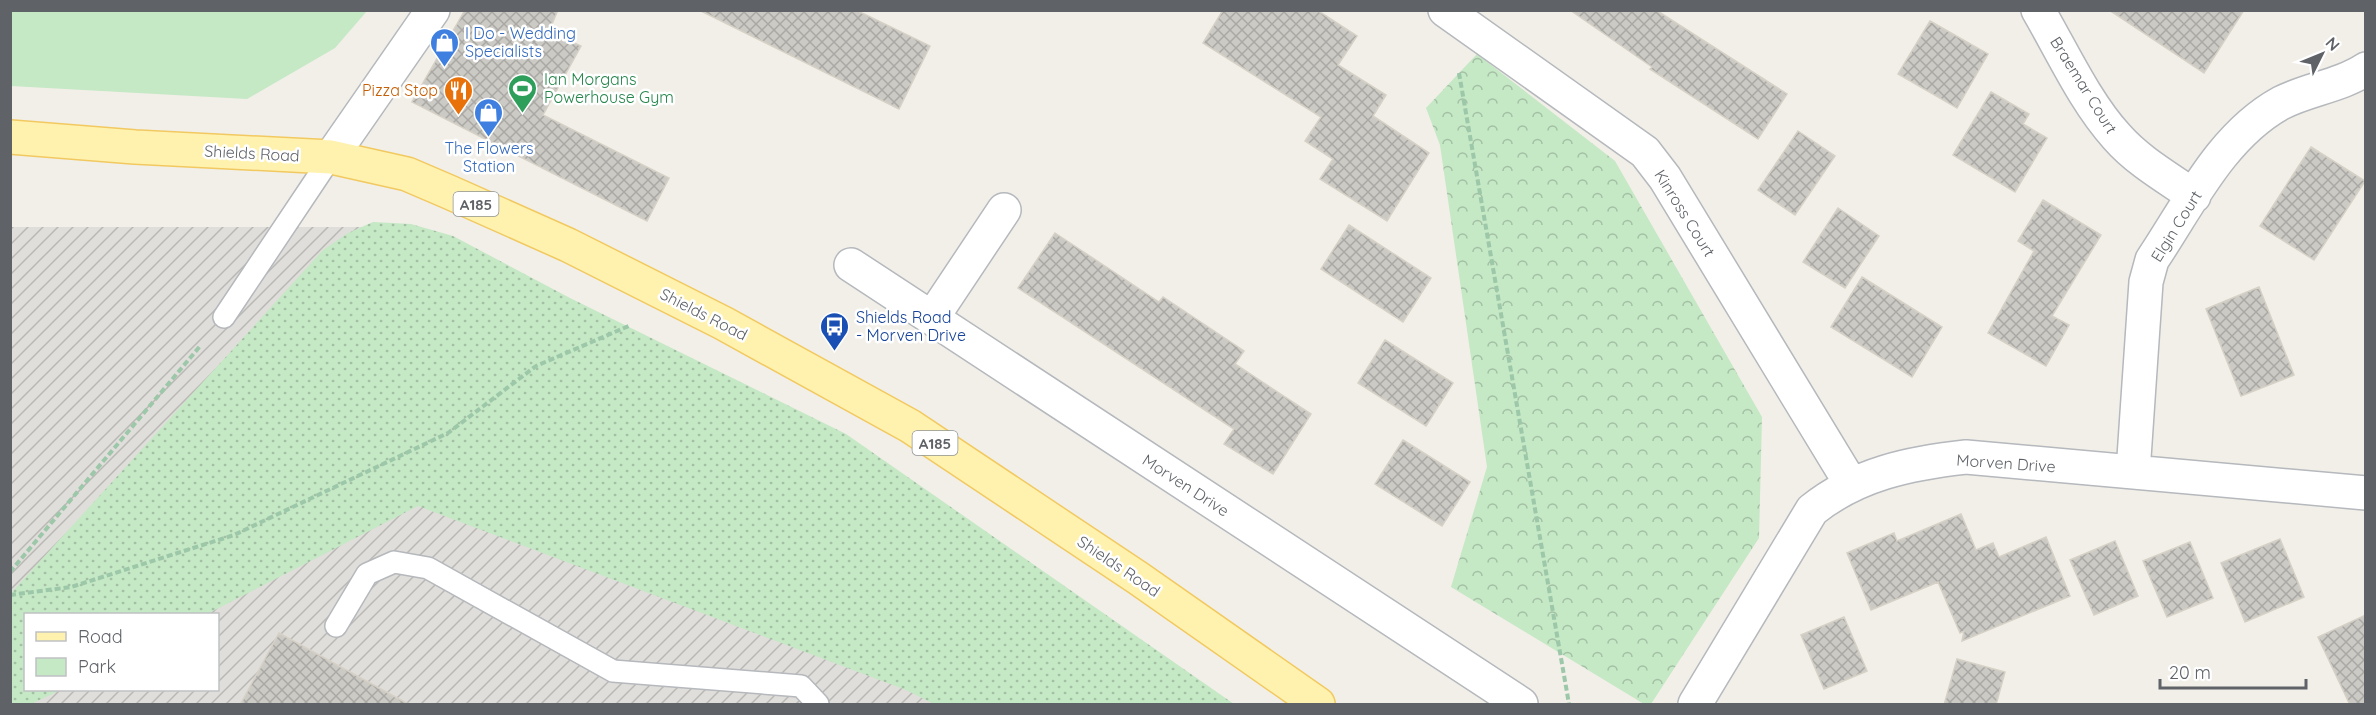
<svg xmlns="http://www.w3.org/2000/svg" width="2376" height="715" font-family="Quicksand,sans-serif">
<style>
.industrial{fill:url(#industrial-furrows);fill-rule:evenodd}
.grass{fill:url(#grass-dots)}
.forest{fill:url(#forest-crowns)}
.park{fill:#c5e8c5}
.building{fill:url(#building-cross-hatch);stroke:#d6d1c6;stroke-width:1.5}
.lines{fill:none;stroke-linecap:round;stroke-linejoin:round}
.service-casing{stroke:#b5b8bc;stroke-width:24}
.minor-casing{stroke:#b5b8bc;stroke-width:36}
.primary-casing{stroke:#f2c960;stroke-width:36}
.path{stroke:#9cc7a9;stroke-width:4;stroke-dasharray:6 3;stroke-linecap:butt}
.service{stroke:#fff;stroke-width:21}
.minor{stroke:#fff;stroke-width:33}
.primary{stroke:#fff2af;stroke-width:33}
.labels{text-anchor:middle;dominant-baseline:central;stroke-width:5;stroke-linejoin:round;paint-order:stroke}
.shield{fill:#fff;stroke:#8f9295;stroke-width:1.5}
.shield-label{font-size:15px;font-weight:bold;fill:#5f6368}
.shop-label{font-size:16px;fill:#366cbe;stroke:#fff;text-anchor:start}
.leisure-label{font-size:16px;fill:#27864d;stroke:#fff;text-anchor:start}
.street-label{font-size:16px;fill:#5f6368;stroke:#fff}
.food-label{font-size:16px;fill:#c56008;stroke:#fff;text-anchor:end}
.transit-label{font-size:16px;fill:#164399;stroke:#fff;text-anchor:start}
</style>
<defs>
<pattern id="industrial-furrows" width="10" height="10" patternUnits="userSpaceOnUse" patternTransform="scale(1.5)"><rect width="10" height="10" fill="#e0deda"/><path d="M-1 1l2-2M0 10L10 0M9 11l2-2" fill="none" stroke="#b9b8b5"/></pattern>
<pattern id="grass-dots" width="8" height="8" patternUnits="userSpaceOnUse" patternTransform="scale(1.5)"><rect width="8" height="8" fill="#c5e8c5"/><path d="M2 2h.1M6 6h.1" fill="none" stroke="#a3c0a4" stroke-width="1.8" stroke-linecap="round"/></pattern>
<pattern id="forest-crowns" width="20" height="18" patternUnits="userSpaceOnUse" patternTransform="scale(1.5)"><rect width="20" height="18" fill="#c5e8c5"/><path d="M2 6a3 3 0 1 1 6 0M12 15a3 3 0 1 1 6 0" fill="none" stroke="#a3c0a4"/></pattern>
<pattern id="building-cross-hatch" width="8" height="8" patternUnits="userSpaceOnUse" patternTransform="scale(1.5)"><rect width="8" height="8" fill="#cccac5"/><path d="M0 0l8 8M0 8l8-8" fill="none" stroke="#a9a8a4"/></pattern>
</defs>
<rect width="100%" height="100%" fill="#f1efe8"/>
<path class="industrial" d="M 11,227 L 369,227 L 1146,704 L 11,704 ZM 26,614 L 218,614 L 218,690 L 26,690 Z"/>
<path class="grass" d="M 373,222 L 411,224 L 453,236 L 570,298 L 846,434 L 1234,704 L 934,704 L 906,690 L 418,506 L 207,614 L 26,614 L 26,690 L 61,690 L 31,704 L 11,704 L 11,593 L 323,250 L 348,233 Z"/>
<path class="forest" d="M 1477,54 L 1615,161 L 1762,417 L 1759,538 L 1651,704 L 1644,704 L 1451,587 L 1487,467 L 1440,145 L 1426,108 Z"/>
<path class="park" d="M 10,11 L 11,10 L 367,11 L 335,48 L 247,99 L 11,86 Z"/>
<path class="building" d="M 465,10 L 558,10 L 549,31 L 581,46 L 543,115 L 669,178 L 647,221 L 412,102 Z
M 699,10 L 856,10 L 930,46 L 899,109 Z
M 1223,10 L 1317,10 L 1357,36 L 1338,65 L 1386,95 L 1373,116 L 1429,153 L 1387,221 L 1320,179 L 1333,159 L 1305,141 L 1321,117 L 1203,43 Z
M 1570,10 L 1656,10 L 1787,94 L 1758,139 L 1650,69 L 1652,67 Z
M 2109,10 L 2244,10 L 2204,73 Z
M 1930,21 L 1988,54 L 1957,108 L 1898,74 Z
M 1991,92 L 2029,114 L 2023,124 L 2047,138 L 2015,192 L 1953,155 Z
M 1798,131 L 1835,156 L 1795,215 L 1758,190 Z
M 2311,147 L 2365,181 L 2314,260 L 2260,226 Z
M 2043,200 L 2101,235 L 2052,316 L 2069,325 L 2046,366 L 1988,333 L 2034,251 L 2018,241 Z
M 1838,208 L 1879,236 L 1845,288 L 1803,262 Z
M 1349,225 L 1431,278 L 1403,322 L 1321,269 Z
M 1055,233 L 1159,302 L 1163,297 L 1244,351 L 1235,364 L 1311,414 L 1273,474 L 1224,444 L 1234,429 L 1018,288 Z
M 1862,277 L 1942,327 L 1912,377 L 1831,327 Z
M 2259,287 L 2294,375 L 2241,396 L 2206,309 Z
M 1385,340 L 1453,383 L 1426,426 L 1358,383 Z
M 1403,440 L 1470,482 L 1442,526 L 1375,484 Z
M 1961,514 L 1976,550 L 1993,543 L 1999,557 L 2046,537 L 2070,596 L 1962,641 L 1964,631 L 1960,633 L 1938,582 L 1871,610 L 1847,553 L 1894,533 L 1897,541 Z
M 2280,539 L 2304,597 L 2245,622 L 2221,563 Z
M 2115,541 L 2138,596 L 2094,615 L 2070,560 Z
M 2190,542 L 2213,598 L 2167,617 L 2143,561 Z
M 2366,615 L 2366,705 L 2350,705 L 2318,637 Z
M 1844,617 L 1867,671 L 1824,689 L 1801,635 Z
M 279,633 L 410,705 L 240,705 Z
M 1957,659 L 2005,672 L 1996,705 L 1944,705 Z"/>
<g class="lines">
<defs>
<path id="service" d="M 224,317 L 331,157
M 336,626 L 367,574 L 394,562 L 428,568 L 613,671 L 801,686 L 818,704"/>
<path id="minor" d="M 1445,10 L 1645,152 L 1665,178 L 1851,484
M 2038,10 C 2062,51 2085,102 2117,137 C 2138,161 2168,178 2194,196
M 331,157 L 433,10
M 851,265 L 1521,704
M 932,318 L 1004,210
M 2133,472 L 2146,282 L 2152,260 C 2189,205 2221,136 2281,103 C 2308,89 2340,86 2366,69
M 1695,704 L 1812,510 C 1857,474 1910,463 1966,457 L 2366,493"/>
<path id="primary" d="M 10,137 L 135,147 L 331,157 L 407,174 L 449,192 L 568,245 L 723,323 L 910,426 L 1138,578 L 1318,704"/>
</defs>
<use href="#service" class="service-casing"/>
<use href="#minor" class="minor-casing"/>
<use href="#primary" class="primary-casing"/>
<path class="path" d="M 1459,73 L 1569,704
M 10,572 L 201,345
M 10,595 L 71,587 L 234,535 L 448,433 L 536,366 L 631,325"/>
<use href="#service" class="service"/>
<use href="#minor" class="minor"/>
<use href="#primary" class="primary"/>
</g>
<defs>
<symbol id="shop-pin" viewBox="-11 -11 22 30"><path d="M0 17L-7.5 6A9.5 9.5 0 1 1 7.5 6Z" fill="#3f7fe0" stroke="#fff"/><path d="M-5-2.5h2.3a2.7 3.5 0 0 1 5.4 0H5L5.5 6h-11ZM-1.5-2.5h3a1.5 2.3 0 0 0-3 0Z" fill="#fff"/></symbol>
<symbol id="stadium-pin" viewBox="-11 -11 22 30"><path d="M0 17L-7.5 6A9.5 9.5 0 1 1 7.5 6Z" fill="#2e9e5b" stroke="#fff"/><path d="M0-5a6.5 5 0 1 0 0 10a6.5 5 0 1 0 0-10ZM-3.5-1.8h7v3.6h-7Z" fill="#fff"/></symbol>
<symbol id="restaurant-pin" viewBox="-11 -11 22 30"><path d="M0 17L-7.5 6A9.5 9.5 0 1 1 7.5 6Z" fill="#e8710a" stroke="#fff"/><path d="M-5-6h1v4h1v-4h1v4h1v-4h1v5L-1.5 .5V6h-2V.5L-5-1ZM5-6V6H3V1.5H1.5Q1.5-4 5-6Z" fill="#fff"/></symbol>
<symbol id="bus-pin" viewBox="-11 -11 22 30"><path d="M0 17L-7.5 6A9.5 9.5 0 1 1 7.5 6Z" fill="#1a4fb4" stroke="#fff"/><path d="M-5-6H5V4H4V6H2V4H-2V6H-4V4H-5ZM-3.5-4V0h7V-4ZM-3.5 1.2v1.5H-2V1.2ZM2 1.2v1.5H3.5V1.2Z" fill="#fff"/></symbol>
</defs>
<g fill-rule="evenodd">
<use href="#shop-pin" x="428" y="26" width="33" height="45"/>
<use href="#stadium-pin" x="506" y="72" width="33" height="45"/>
<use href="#restaurant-pin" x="442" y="74" width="33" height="45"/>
<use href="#shop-pin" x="472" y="96" width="33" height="45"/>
<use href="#bus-pin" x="818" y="310" width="33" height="45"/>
</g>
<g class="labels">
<g class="shield">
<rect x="453.5" y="192" width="45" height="24" rx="4.5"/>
<rect x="912.5" y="431" width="45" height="24" rx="4.5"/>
</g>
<g class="shield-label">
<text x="476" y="204">A185</text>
<text x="935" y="443">A185</text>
</g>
<g class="shop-label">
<text x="465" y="33">I Do - Wedding<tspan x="465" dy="18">Specialists</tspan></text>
<text x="489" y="148" text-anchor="middle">The Flowers<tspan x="489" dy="18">Station</tspan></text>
</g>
<g class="leisure-label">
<text x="544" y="79">Ian Morgans<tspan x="544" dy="18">Powerhouse Gym</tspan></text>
</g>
<g class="street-label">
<text transform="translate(2084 85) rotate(58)">Braemar Court</text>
<text transform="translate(252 153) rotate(3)">Shields Road</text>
<text transform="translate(1685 213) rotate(58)">Kinross Court</text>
<text transform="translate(2176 226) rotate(-58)">Elgin Court</text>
<text transform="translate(704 314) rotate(27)">Shields Road</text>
<text transform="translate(2006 463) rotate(4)">Morven Drive</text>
<text transform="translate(1186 485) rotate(33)">Morven Drive</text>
<text transform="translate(1119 566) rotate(34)">Shields Road</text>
</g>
<g class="food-label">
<text x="438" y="90">Pizza Stop</text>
</g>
<g class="transit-label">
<text x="856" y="317">Shields Road<tspan x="856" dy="18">- Morven Drive</tspan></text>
</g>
</g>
<rect width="2376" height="715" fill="none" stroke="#5f6368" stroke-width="24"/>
<rect x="24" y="613" width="195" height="78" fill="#ffffff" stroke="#bfc1c3" stroke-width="1.5"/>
<rect x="36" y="632" width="30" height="9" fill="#fff2af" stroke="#bfc1c3" stroke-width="1.5"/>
<text x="78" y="643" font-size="18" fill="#5f6368">Road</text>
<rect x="36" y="658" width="30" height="18" fill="#c5e8c5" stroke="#bfc1c3" stroke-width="1.5"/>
<text x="78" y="673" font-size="18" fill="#5f6368">Park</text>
<g transform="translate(2322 54) rotate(47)" stroke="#ffffff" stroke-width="4.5" paint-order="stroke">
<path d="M0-4.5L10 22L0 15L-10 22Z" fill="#5f6368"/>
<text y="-9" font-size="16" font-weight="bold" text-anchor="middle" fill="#5f6368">N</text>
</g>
<path d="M2160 679v9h146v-9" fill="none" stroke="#5f6368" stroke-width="3"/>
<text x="2169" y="679" font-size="18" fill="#5f6368" stroke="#ffffff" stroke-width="4.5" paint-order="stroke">20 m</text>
</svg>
